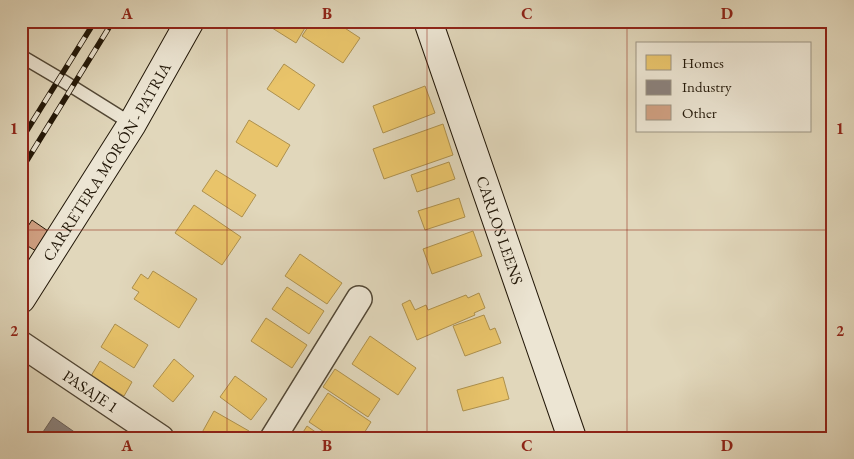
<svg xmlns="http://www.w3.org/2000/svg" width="854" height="459" font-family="'EB Garamond',serif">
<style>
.homes{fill:#e9c46a;stroke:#ad904d}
.industry{fill:#8a817c;stroke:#6b6159}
.building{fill:#d0a082;stroke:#221708}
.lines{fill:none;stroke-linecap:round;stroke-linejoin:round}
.lane-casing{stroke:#524735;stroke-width:15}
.street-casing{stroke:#524735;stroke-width:28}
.secondary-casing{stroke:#221708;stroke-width:30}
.lane{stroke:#ece5d3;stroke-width:12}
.street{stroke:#ece5d3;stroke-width:25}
.secondary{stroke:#ece5d3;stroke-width:28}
.rail-casing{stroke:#221708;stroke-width:5.5}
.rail{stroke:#ece5d3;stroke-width:4;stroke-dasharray:11;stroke-linecap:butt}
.grid{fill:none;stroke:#8f2418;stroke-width:1;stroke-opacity:0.55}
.labels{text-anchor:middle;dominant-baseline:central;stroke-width:5;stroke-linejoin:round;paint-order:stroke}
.street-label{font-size:16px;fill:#221708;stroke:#ece5d3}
.neatline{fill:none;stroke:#8f2418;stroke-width:2}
.grid-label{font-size:16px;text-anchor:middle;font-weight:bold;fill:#8f2418}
</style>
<rect width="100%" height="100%" fill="#e1d7bb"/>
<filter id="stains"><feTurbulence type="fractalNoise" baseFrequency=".004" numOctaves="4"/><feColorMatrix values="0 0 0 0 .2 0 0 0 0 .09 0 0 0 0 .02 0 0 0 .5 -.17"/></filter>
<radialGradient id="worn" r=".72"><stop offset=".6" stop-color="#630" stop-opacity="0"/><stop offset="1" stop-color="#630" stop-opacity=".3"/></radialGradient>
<path class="homes" d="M 261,21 L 309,21 L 296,43 Z
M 312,21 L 334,21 L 360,38 L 343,63 L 302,36 Z
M 284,64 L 315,85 L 299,110 L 267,89 Z
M 425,86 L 435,113 L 383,133 L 373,106 Z
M 249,120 L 290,145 L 277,167 L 236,142 Z
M 443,124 L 453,155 L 384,179 L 373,149 Z
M 449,162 L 455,179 L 417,192 L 411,175 Z
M 216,170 L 256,195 L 242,217 L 202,191 Z
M 459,198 L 465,217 L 425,230 L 418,211 Z
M 194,205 L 241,237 L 222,265 L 175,233 Z
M 473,231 L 482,256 L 432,274 L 423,249 Z
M 300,254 L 342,283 L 327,304 L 285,276 Z
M 153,271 L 197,299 L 179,328 L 134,299 L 139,292 L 132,288 L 141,274 L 148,279 Z
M 287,287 L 324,311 L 309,334 L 272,309 Z
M 479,293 L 485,308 L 474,313 L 475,315 L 417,340 L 402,304 L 410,300 L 415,310 L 426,305 L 428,310 L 466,295 L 468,298 Z
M 484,315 L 490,330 L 495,328 L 501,343 L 465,356 L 453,326 Z
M 266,318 L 307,345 L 292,368 L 251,341 Z
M 115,324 L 148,345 L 134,368 L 101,347 Z
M 370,336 L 416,368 L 398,395 L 352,364 Z
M 174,359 L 194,376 L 173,402 L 153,386 Z
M 100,361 L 132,382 L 124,396 L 91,376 Z
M 335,369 L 380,399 L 368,417 L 323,387 Z
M 235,376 L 267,399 L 251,420 L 220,397 Z
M 503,377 L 509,399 L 463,411 L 457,390 Z
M 328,393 L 371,422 L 361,438 L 333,438 L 309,422 Z
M 214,411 L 249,431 L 245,438 L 199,438 Z
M 307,426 L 324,438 L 300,437 Z"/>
<path class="industry" d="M 53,417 L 83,438 L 39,438 Z"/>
<path class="building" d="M 32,220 L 48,231 L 36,251 L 21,242 L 21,237 Z"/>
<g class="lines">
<defs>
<path id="lane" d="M 21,56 L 60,79 L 132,124"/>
<g id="street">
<path id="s1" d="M 21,344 L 161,438"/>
<path d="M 273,438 L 359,299"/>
</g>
<g id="secondary">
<path id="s2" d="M 428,21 L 572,438"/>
<path id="s3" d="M 21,299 L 132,124 L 190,21"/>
</g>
</defs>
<use href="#lane" class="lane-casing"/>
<use href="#street" class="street-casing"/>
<use href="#secondary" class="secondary-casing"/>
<use href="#lane" class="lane"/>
<use href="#street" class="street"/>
<use href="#secondary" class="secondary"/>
<defs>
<path id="rail" d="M 21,140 L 95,21
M 21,170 L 113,21"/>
</defs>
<use href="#rail" class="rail-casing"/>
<use href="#rail" class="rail"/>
</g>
<path class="grid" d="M 227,21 L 227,438M 427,21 L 427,438M 627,21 L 627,438M 21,230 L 833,230"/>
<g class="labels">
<g class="street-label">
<text stroke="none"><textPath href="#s3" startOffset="162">CARRETERA MORÓN - PATRIA</textPath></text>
<text stroke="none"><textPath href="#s2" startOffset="221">CARLOS LEENS</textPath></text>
<text stroke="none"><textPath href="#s1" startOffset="84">PASAJE 1</textPath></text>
</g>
</g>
<rect width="854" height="459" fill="none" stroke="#e1d7bb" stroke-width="55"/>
<rect x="636" y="42" width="175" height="90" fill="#ece5d3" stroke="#9b9382"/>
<rect x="646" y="55" width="25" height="15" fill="#e9c46a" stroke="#9b9382"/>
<text x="682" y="68" font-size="15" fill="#221708">Homes</text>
<rect x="646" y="80" width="25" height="15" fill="#8a817c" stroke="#9b9382"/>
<text x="682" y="92" font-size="15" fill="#221708">Industry</text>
<rect x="646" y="105" width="25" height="15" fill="#d0a082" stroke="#9b9382"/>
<text x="682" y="118" font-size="15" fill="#221708">Other</text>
<rect x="28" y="28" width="798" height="404" class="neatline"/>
<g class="grid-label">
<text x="127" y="19">A</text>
<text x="327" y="19">B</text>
<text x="527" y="19">C</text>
<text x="727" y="19">D</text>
<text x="14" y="134">1</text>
<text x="840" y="134">1</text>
<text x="14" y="336">2</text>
<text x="840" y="336">2</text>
<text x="127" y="451">A</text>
<text x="327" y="451">B</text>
<text x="527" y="451">C</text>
<text x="727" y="451">D</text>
</g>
<rect width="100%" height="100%" filter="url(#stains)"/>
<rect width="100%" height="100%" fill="url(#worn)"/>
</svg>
